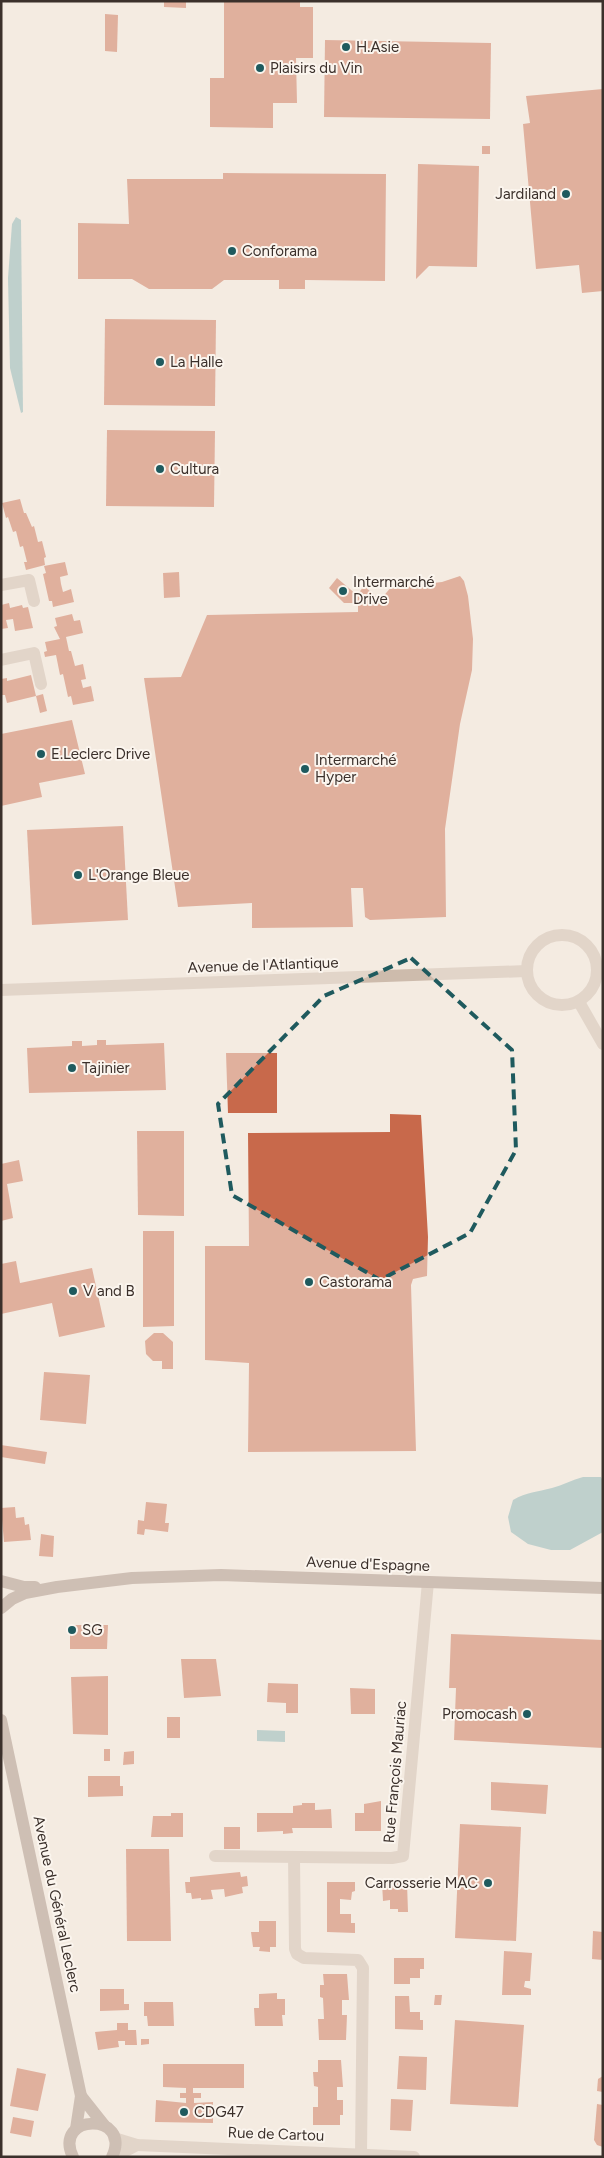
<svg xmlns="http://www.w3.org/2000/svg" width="604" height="2158" viewBox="0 0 604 2158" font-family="Figtree,sans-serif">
<rect width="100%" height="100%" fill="#f4ebe1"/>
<g fill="#7fb0b2">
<path d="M16 217 21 220 23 412 21 413 10 368 8 278 12 224Z"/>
<path d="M583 1477H601L603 1481V1532L570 1550H551L528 1544 511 1532 508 1517 513 1500C527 1492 537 1492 552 1488 563 1485 572 1480 583 1477Z"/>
<path d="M257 1730 285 1731V1742L257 1741Z"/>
</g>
<g fill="#c8694b">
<path d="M164 1H186V8L164 7Z"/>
<path d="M224 1H300V7H313V58H296L297 103H273V128L210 127V78H224Z"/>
<path d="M105 14 118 15 117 52 105 51Z"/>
<path d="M325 40 491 43 490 119 324 117Z"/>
<path d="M603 89V291L582 293 579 265 536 269 523 124 530 123 526 96Z"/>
<rect x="482" y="146" width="8" height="8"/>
<path d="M418 164 479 166 477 267 429 266 416 279Z"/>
<path d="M223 173 386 174 385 281 305 280V289H279V280H224L212 289H149L132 279H78V223L129 224 127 179H223Z"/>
<path d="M105 319 216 320 215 406 104 405Z"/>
<path d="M107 430 215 431 214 507 106 506Z"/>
<path d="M20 499 24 513H26L32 527 34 526 38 542 42 541 46 557 44 558 45 565 26 570 24 562H27L23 546 20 547 16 531 13 532 8 517 6 518 2 503Z"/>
<path d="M65 562 68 575 60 577 61 584 63 592 71 589 74 602 53 607 52 601H49L43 574 46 573 44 566Z"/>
<path d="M179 572 180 597 164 598 163 573Z"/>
<path d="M460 576 464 581 468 596 473 639 472 670 460 724 445 829 446 917 370 920 365 917 363 888H351L353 927 252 928V903L178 907 144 678 181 677 207 615 358 612V603H344L329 588 337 578 357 595 364 586 380 600 393 585 406 586 442 582Z"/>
<path d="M9 603 10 608 22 605 23 608 28 607 33 628 15 631 13 619 6 620 8 628 1 629V605Z"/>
<path d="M72 614 74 621 80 620 83 633 66 637 69 651H71L75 666 83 664 86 679 81 680 83 688 91 686 94 701 73 705 71 696 68 697 63 674 60 675 56 655 45 657 44 652 47 651 45 642 60 639 54 627 57 626 55 618Z"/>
<path d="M31 675 36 696 43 694 47 711 40 713 36 696 7 703 5 695H1V679L7 678V681Z"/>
<path d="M72 720 85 774 39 783 42 797 1 806V734Z"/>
<path d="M123 826 128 920 32 925 27 830Z"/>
<path d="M97 1040H106V1045L164 1043 166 1090 29 1093 27 1048 72 1046V1041H82V1046L97 1045Z"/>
<path d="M226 1053H277V1113H228Z"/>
<path d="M390 1114 421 1115 428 1237 427 1276 413 1279 411 1285 416 1451 248 1452 249 1363 205 1360V1246H249L248 1133 390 1132Z"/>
<path d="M137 1131H184V1216L138 1215Z"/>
<path d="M19 1160 23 1181 7 1184 13 1218 1 1221V1164Z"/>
<path d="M143 1231H174V1326L143 1327Z"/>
<path d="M16 1261 20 1283 92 1268 105 1327 59 1337 52 1303 1 1314V1264Z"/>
<path d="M154 1333H163L173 1342V1369H162V1361H153L146 1354 145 1341Z"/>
<path d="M44 1372 90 1375 86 1424 40 1420Z"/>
<path d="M1 1445 47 1452 45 1464 1 1457Z"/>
<path d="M146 1502 167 1504 165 1523H169L168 1532 145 1529 144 1535 137 1534 138 1520 144 1521Z"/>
<path d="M15 1507 16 1518 24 1517 25 1525 29 1524 31 1540 4 1542 1 1508Z"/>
<path d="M41 1534 54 1536 53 1557 39 1556Z"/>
<path d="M70 1625H108L107 1649H70Z"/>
<path d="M451 1634 603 1640V1748L454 1740 456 1688H449Z"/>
<path d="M181 1659H216L221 1696 184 1698Z"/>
<path d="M108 1676V1735L73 1734 71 1677Z"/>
<path d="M268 1683 298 1684V1713H286V1703L267 1702Z"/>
<path d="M350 1688 375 1689V1714H351Z"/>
<rect x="167" y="1717" width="13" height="21"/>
<rect x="104" y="1749" width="6" height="12"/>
<path d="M134 1751V1764L123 1765 124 1752Z"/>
<path d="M88 1776H120V1786H123V1796L88 1797Z"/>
<path d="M491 1782 548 1785 546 1814 491 1810Z"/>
<path d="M381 1801V1831H355V1813H364V1804Z"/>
<path d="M302 1803H315V1810L331 1809 332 1828H292L293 1833 283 1834V1831L257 1832V1813H293V1806L302 1805Z"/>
<path d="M171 1813H183V1837H151L153 1816H171Z"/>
<path d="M460 1824 521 1827 516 1941 455 1938Z"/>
<rect x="224" y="1827" width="16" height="22"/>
<path d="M126 1849H169L171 1941H127Z"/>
<path d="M240 1872 241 1877 247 1876 248 1886 242 1887 243 1893 225 1897 224 1889 211 1890 213 1899 201 1900V1898L192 1899 191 1893H186L185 1882H190V1877Z"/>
<path d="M327 1882H355V1891L352 1892 351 1900 340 1899V1914H351V1923H355V1933L327 1932Z"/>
<path d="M382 1883H407L408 1912H398V1909H390V1900L383 1901Z"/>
<path d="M259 1921H276V1947H270V1952L259 1951 260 1947H253L251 1932H259Z"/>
<path d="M593 1931 603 1932V1960L592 1959Z"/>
<path d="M504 1951 532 1953 530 1981H525L524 1987 531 1989V1995H502Z"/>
<path d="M394 1958H424V1969H420V1978H410V1984H394Z"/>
<path d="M323 1974H347L349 2000H342V2015H347L346 2040H319L318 2019H324L323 1998 320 1997V1985H324Z"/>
<path d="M100 1989H124V2004H129V2010L100 2011Z"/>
<path d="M277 1993V1999H285V2015H282L283 2026H255L254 2008H259V1994Z"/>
<path d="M435 1995H442L441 2005H434Z"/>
<path d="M395 1996H409L410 2012H420V2020H423V2030L395 2029Z"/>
<path d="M144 2002H173L174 2026H148L147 2016H144Z"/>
<path d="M455 2020 524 2025 518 2107 450 2104Z"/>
<path d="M117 2023H128V2030H136L137 2045H125V2041H118L119 2047 98 2050 95 2032 117 2030Z"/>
<path d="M141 2039H149V2044L141 2045Z"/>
<path d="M399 2056 427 2057 426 2090 397 2089Z"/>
<path d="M318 2060H341L343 2087H337V2100H343V2115H340V2125H313V2107H318V2087L314 2086 313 2072H318Z"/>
<path d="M163 2064H244V2088H193V2093H201V2098H194V2103L213 2102V2123L155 2122 156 2100 186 2103V2098H180V2093H186V2088L163 2087Z"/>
<path d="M17 2068 46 2074 38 2111 10 2106Z"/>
<path d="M603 2076V2092L597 2091 598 2079Z"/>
<path d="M391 2099 413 2100 411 2131 390 2130Z"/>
<path d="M597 2104 603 2105V2147L597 2145 594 2140Z"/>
<path d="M13 2117 34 2121 31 2137 10 2133Z"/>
</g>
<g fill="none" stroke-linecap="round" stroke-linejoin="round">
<g stroke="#cdbbac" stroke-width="12">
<path d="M1 585 29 580 34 601"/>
<path d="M1 660 34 653 41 684"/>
<circle cx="562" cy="970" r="35"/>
<path d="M1 990 526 971"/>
<path d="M579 1002 603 1044"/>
<path d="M215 1856 392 1858 403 1856 428 1582"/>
<path d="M294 1857 295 1949 297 1954 304 1958 358 1960 363 1968 361 2154"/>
<path d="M114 2138 137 2145 414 2157"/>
<path d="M114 2157 137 2145"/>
</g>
<g stroke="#a18a7d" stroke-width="12">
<path d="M1 1581 24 1587H35"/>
<path d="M1 1608 12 1599 25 1593 57 1587 132 1578 221 1575 603 1588"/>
<path d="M1 1720 81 2096 76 2129"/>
<path d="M81 2096 104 2125"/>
<path d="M73 2157C52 2113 133 2112 112 2157"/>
</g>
</g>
<path d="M0 0H604V2158H0ZM411 958 512 1050 516 1150 470 1233 380 1280 232 1195 218 1104 324 996Z" fill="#f4ebe1" fill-opacity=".55" fill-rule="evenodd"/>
<path fill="none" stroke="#1f5a5e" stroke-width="4" stroke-dasharray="10 6" stroke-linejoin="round" d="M411 958 512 1050 516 1150 470 1233 380 1280 232 1195 218 1104 324 996Z"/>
<g fill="#1f5a5e" stroke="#fbf5ee" stroke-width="2">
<circle cx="346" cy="47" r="5"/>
<circle cx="260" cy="68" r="5"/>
<circle cx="566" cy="194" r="5"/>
<circle cx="232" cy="251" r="5"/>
<circle cx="160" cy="362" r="5"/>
<circle cx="160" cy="469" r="5"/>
<circle cx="343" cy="591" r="5"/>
<circle cx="41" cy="754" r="5"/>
<circle cx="305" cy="769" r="5"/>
<circle cx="78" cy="875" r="5"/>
<circle cx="72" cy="1068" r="5"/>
<circle cx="309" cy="1282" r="5"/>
<circle cx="73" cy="1291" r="5"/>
<circle cx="72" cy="1630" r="5"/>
<circle cx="527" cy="1714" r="5"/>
<circle cx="488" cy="1883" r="5"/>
<circle cx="184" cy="2112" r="5"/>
</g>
<g text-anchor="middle" stroke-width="4" stroke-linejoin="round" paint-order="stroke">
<g font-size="15" fill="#3b302b" stroke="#fbf5ee" text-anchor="start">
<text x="356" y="52">H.Asie</text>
<text x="270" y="73">Plaisirs du Vin</text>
<text x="556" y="199" text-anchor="end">Jardiland</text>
<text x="242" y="256">Conforama</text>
<text x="170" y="367">La Halle</text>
<text x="170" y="474">Cultura</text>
<text x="353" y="587">Intermarché<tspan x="353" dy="17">Drive</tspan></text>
<text x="51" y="759">E.Leclerc Drive</text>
<text x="315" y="765">Intermarché<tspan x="315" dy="17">Hyper</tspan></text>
<text x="88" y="880">L'Orange Bleue</text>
<text x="82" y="1073">Tajinier</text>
<text x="319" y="1287">Castorama</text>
<text x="83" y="1296">V and B</text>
<text x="82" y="1635">SG</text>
<text x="517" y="1719" text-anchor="end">Promocash</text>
<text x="478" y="1888" text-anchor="end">Carrosserie MAC</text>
<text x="194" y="2117">CDG47</text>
</g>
<g font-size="15" fill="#3b302b" stroke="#fbf5ee">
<text transform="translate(263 965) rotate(-2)" y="5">Avenue de l'Atlantique</text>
<text transform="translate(368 1564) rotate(2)" y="5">Avenue d'Espagne</text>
<text transform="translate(395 1772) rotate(-85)" y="5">Rue François Mauriac</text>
<text transform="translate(57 1904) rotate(78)" y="5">Avenue du Général Leclerc</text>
<text transform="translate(276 2134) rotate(2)" y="5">Rue de Cartou</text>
</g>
</g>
<rect width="604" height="2158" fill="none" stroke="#3b302b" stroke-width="5"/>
</svg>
